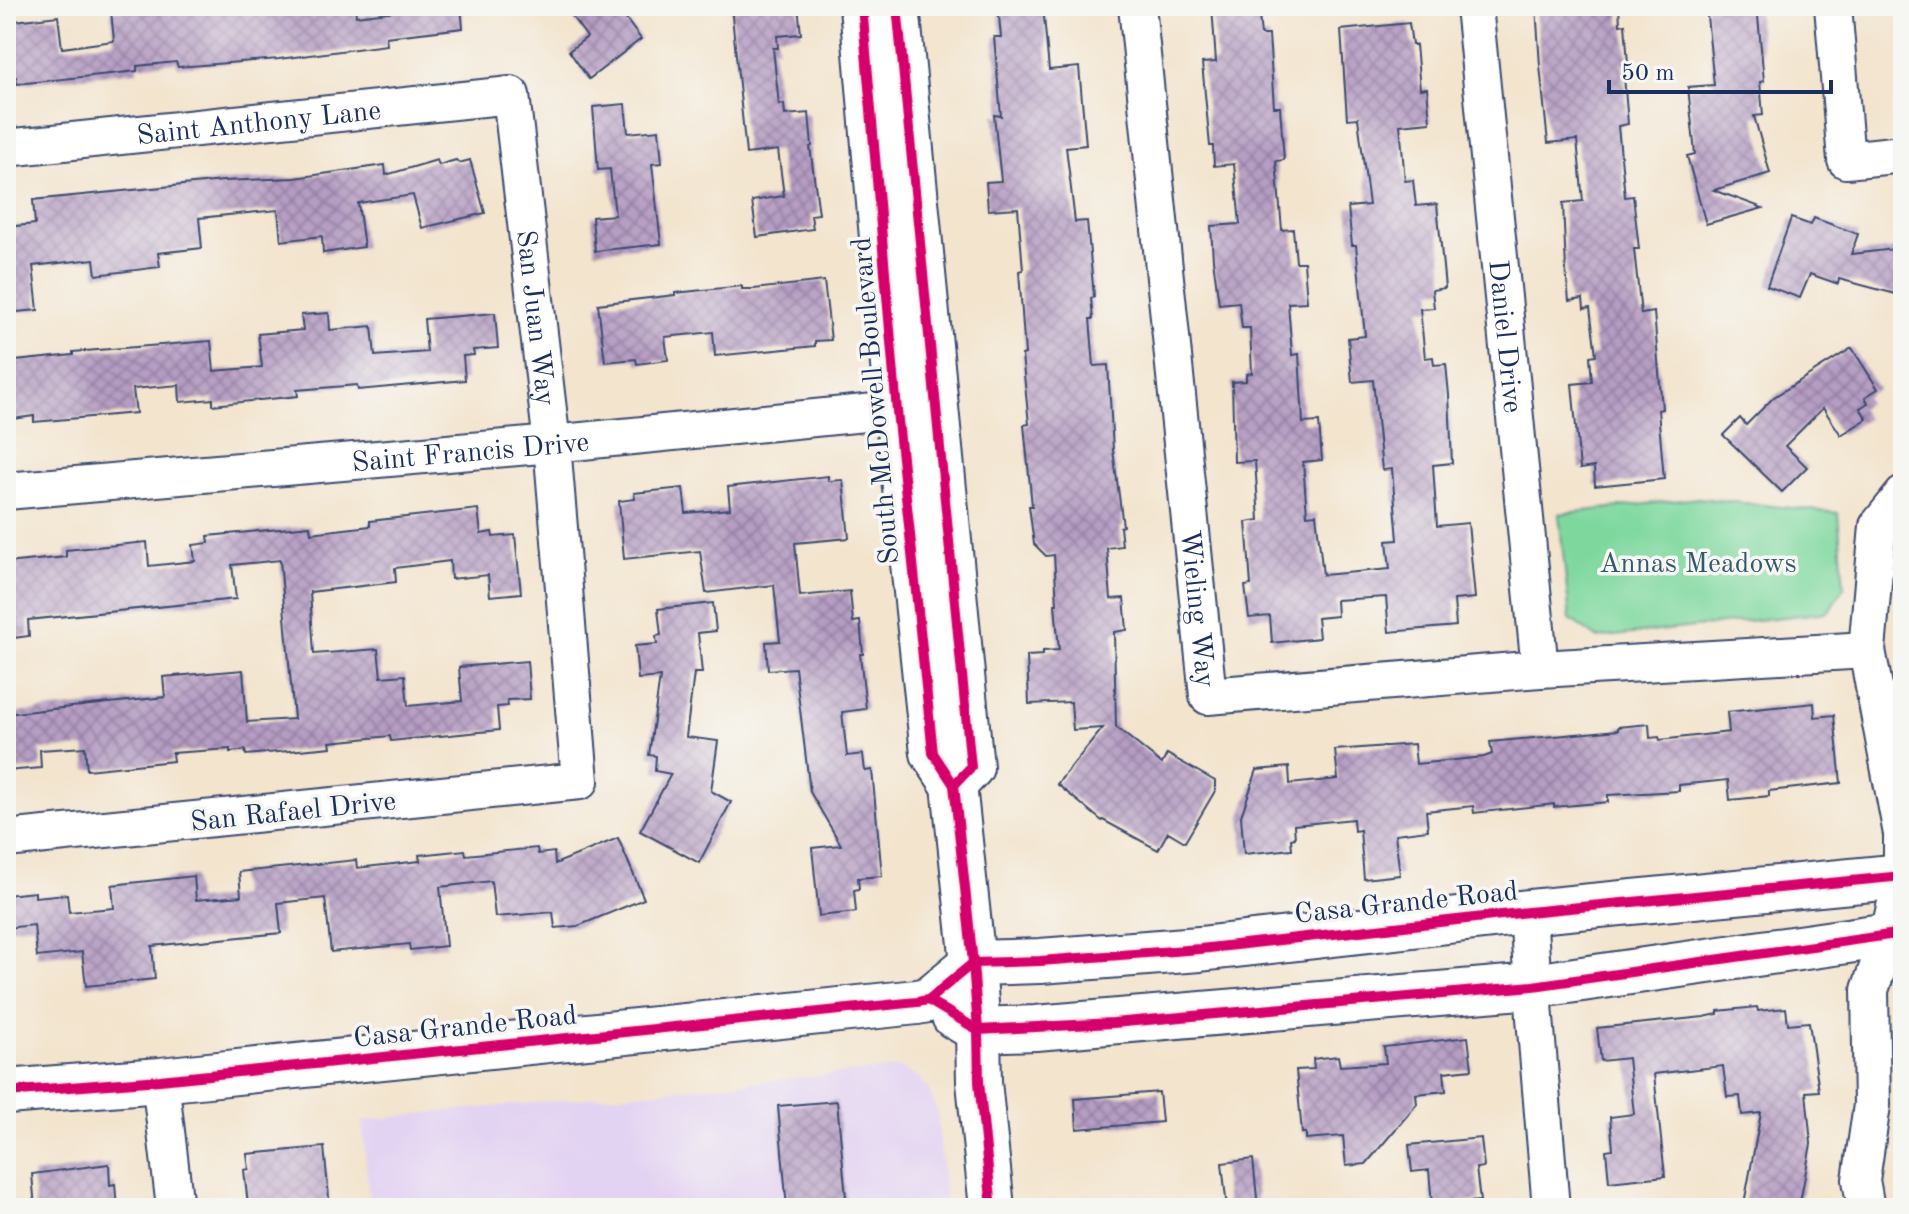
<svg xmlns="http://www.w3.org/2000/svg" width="1909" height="1214" viewBox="0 0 1909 1214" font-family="'Old Standard TT',serif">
<defs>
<pattern id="building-cross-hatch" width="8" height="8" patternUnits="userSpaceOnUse" patternTransform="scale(2)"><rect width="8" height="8" fill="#b69dc3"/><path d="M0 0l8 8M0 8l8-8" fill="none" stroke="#9380a2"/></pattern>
</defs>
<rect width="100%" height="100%" fill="#f6f6f2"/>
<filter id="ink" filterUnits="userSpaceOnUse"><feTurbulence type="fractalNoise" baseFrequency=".0125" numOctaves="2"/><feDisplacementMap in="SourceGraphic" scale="16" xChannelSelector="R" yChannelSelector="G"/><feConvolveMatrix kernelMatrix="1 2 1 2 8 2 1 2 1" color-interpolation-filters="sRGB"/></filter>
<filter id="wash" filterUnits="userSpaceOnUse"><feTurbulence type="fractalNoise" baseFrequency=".006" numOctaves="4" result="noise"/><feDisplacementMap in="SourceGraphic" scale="32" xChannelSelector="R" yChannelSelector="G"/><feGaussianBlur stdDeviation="1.8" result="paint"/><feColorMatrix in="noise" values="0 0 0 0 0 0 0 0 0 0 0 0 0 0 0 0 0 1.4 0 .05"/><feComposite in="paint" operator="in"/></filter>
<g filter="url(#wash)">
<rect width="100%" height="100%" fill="#f3e4cd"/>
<path fill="#e3d3f2" d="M900 1068 918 1077 928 1088 937 1111 946 1208H370L362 1121 417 1114Z"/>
<path fill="#7ed89e" stroke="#4c847e" stroke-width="2" d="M1698 498 1838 513 1844 587 1828 612 1597 638 1570 619 1559 514Z"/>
<g id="blocks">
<g fill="url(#building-cross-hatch)">
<path d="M154 6H193V10L241 6H355L356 16 414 9 413 6H461L463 28 386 37 387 45 279 59 178 67 176 62 137 66V71L17 84 16 77 6 78V22L58 16 62 48 114 41 111 11Z"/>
<path d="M564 6H616L641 39 589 79 569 51 587 37Z"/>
<path d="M731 6H798L801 34 777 36 778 48H773L779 105 784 104 785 115 809 113 812 146 810 147 819 214 811 215 813 229 757 237 752 201 784 196 778 150 746 154Z"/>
<path d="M998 6H1043L1049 70 1079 67 1086 145 1066 147 1075 222 1087 221 1094 297 1091 298 1093 319H1090L1094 366 1108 365 1113 450 1123 526 1120 527 1122 546 1107 548 1111 599 1124 598 1127 630 1114 632 1116 727 1162 764 1167 754 1215 781V791L1185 842 1168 832 1158 850 1103 820 1102 821 1057 784 1103 728 1073 730 1071 702 1029 704 1027 656 1043 655V651L1059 650 1055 604H1057L1054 555 1046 556 1034 544 1029 506H1032L1024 425 1029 424 1022 355 1025 354 1019 271 1023 270 1018 208 988 210 986 182 1001 181 994 115 1001 116 994 37H1001Z"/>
<path d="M1212 6H1258L1261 35H1269L1274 107H1280L1284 160 1276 161 1282 230 1293 229 1296 262H1304L1307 302 1288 303 1292 355 1299 354 1303 423 1319 422 1322 460 1303 462 1307 515 1316 514 1323 575 1390 569 1387 541 1398 540 1392 469 1382 470 1373 380 1352 382 1348 338 1365 336 1356 245H1352L1348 207 1369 205 1358 118 1347 119 1341 30 1409 23 1412 45H1416L1420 89 1427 88 1430 122 1400 125 1405 181 1413 180 1416 206 1437 204 1445 288 1432 290 1434 308 1420 309 1425 358 1433 357 1434 365 1446 364 1449 395 1452 463 1433 465 1437 526 1468 523 1475 598 1454 600 1456 626 1389 632 1386 597 1336 600 1337 616 1317 618 1319 638 1272 643 1270 616 1249 618 1245 586 1251 585 1246 522 1259 520 1255 461 1234 462 1232 382 1246 381V374L1252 373 1250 328H1242L1239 302 1219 304 1213 260 1211 226 1240 224 1234 164 1214 166 1213 146H1210L1202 63 1216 62Z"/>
<path d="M1536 6H1619L1620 25 1625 24 1628 64H1623L1628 124 1618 126 1625 197 1633 196 1639 249H1634L1641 314 1654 312 1662 409 1658 410 1664 479 1595 486 1594 467 1580 469 1572 384 1592 382 1590 356 1596 355 1590 308 1584 309 1583 299 1569 301 1566 270 1563 203 1583 201 1577 140 1548 143 1540 66Z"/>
<path d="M1706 6H1757L1764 81 1760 82 1763 115 1754 116 1770 173 1714 190 1763 208 1706 224 1687 156 1695 154 1688 87 1714 85Z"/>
<path d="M625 104 628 133 659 130 662 163 652 164 661 244 595 251 592 217 615 215 610 169 598 170 593 107Z"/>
<path d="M437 160 439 165 456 160 459 163 470 160 485 213 422 228 413 195 358 203 364 247 323 253 322 236 281 241 278 210 199 218 202 248 158 253 160 267 96 275 94 259 33 266 38 310 6 313V227L35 224 33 200 223 181 295 178 385 165 386 175Z"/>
<path d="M1791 218 1811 225 1814 218 1858 234 1851 254 1903 248V296L1839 279 1838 284 1810 274 1800 298 1767 286Z"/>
<path d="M824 281 831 340 815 341V346L715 356 713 332 665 337 668 360 637 364 636 359 605 362 598 304 675 295V293L742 286V289H754Z"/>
<path d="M329 313 330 330 372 326 375 356 427 352 424 319 495 313 498 348 473 350 474 355 463 356 465 380 358 390 357 385 297 390 298 396 213 405V399L180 402 179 385 133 389 136 413 34 422V416L6 420V362L73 355V352L211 341 214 371 262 367 258 334 303 330 301 315Z"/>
<path d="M1852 348 1878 389 1865 397 1868 403 1860 408 1867 419 1841 435 1823 408 1785 446 1807 467 1782 492 1723 435 1740 418 1746 425 1774 397Z"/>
<path d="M828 476V481L843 480 849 538 795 543 800 596 850 591 853 622 860 621 863 654H860L866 709 842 712 847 756 863 754 865 771 872 770 882 876 858 878 859 889 854 890 856 912 819 916 812 848 841 845 810 792 795 668 768 670 766 642 780 641 774 585 706 593 700 551 624 559 619 501 635 499 634 493 683 488 686 513 730 509 728 487Z"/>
<path d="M478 509 481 534 492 532 493 537 515 535 521 593 490 596 488 575 451 579 450 561 395 568 396 582 310 592 314 654 378 649 381 677 405 675 408 706 462 701 459 667 527 661 530 699 507 700 508 706 497 707 499 730 391 741 390 736 330 742 331 747 246 755 245 750 230 752V749L172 753 173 761 87 770 85 747 40 750 41 768 6 771V714L165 697 163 677 243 670 247 722 294 719 280 560 232 565 236 599 28 620 29 636 6 639V563L66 557V550L147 542 149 566 195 561 193 545 209 543 208 536 310 526 311 533 370 526V521Z"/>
<path d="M713 603 716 631 698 633 702 673H694L686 737 718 741 711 791 731 802 699 863 640 831 671 774 655 771 656 756 649 755 660 677 638 679 635 646 657 644 656 636 661 635 658 609Z"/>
<path d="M1814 703 1815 717 1834 715 1841 783 1769 791V796L1730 800 1728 780 1679 785V791L1608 795V802L1554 807V804L1474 813 1473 806 1426 811 1428 830 1395 834 1400 875 1364 879 1360 830 1354 831 1353 819 1294 825 1295 838 1291 839 1292 849 1244 854 1241 816 1257 770 1289 767 1290 784 1338 779 1335 750 1414 744 1416 764 1484 757 1492 754 1490 742 1618 730V727L1649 724 1650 738 1659 737 1660 740 1729 732 1727 712Z"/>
<path d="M618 838 644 899 578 926 555 928 553 912 495 917 491 881 440 887 446 946 410 950 409 944 331 952 325 898 278 903 281 933 152 946 155 979 86 986 82 952 37 957 34 925 6 928V895L35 892V897L67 894 69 912 114 908 112 885 194 876 196 900 241 896 239 872 356 860 357 868 420 861 419 855 465 850 466 855 537 848 538 854 554 852 555 864Z"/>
<path d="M1757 1007 1758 1011 1786 1008 1788 1024 1809 1022 1819 1091 1806 1092 1811 1144 1799 1208H1765L1744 1204 1761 1113 1742 1115 1740 1096 1727 1097 1723 1066 1654 1074 1665 1176 1609 1182 1606 1150 1613 1149 1610 1117 1634 1114 1628 1058 1601 1061 1597 1028 1704 1017 1718 1014V1011Z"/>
<path d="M1468 1037 1472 1069 1444 1072 1446 1091 1416 1094 1417 1104 1366 1164 1346 1166 1343 1136 1306 1139V1133H1302L1296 1070 1314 1069 1313 1059 1338 1056 1340 1066 1386 1063 1384 1047Z"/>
<path d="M1159 1092 1162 1122 1077 1129 1075 1099Z"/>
<path d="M837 1101 847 1208H787L778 1106Z"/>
<path d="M1481 1138 1484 1167 1476 1168 1480 1201 1432 1205 1429 1170 1412 1172 1409 1145Z"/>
<path d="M324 1147 330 1208H252V1205H248L244 1170 249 1169 247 1154Z"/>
<path d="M1253 1159 1258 1208H1227L1222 1163Z"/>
<path d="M109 1164 110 1185 115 1184 117 1208H35L32 1174Z"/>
</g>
</g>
</g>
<g filter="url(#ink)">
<use href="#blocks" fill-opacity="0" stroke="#3b4a6f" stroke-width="2"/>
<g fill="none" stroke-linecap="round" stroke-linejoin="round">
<g stroke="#3b4a6f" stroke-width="40">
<g id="minor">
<path id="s1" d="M1137 6 1208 696 1540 669 1867 650"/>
<path id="s2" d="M1474 6 1540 669"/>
<path d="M1833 6 1846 160 1903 154"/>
<path id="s3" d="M6 148 511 95 552 444 580 781 6 839"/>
<path id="s4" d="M6 491 552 444 925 407"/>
<path d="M1528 912 1535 1018 1551 1208"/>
<path d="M160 1080 175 1208"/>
<path d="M1866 1208 1861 1180 1872 1105 1870 990 1889 934 1902 876V834L1867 650 1878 526 1903 495"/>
</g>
</g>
<g stroke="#3b4a6f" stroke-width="48">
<g id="secondary">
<path d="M862 6 897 411 933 753 954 785 973 963 978 1030 979 1082 992 1208"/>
<path d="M897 6 971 767 954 785"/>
<path d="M954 1016 978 1030 1036 1028 1533 986 1903 933"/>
<path d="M6 1092 160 1080 917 1002 928 1000 973 963 1040 961 1200 949 1528 912 1903 876"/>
</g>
</g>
<use href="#minor" stroke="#fff" stroke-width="36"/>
<use href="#secondary" stroke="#fff" stroke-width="44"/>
<g stroke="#f6f6f2" stroke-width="15">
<g id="cycleway">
<path d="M862 6 897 411 933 753 954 785 973 963 978 1030 979 1082 992 1208"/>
<path d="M897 6 971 767 954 785"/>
<path d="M928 1000 978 1030 1113 1023 1533 986 1903 933"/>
<path d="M6 1092 160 1080 917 1002 928 1000 973 963 1040 961 1200 949 1528 912 1903 876"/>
</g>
</g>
<use href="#cycleway" stroke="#d6006c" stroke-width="10"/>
</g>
</g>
<g text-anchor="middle" stroke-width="7" stroke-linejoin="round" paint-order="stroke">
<g font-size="28" fill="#1b2f5e" stroke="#f6f6f2">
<text dy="10" stroke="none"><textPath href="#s3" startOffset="254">Saint Anthony Lane</textPath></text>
<text dy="10" stroke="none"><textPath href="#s3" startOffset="732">San Juan Way</textPath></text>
<text dy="10" stroke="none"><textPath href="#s2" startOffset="332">Daniel Drive</textPath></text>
<text transform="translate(874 401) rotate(-95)" y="10">South McDowell Boulevard</text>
<text dy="10" stroke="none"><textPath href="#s4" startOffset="466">Saint Francis Drive</textPath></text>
<text dy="10" stroke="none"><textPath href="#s1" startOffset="606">Wieling Way</textPath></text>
<text transform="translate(293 810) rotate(-6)" y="10">San Rafael Drive</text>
<text transform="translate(1406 901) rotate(-6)" y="10">Casa Grande Road</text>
<text transform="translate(465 1025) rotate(-6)" y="10">Casa Grande Road</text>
</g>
<g font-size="28" fill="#34596e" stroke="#f6f6f2">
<text x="1698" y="572">Annas Meadows</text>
</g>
</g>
<rect width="1909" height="1214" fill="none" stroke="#f6f6f2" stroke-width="32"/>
<path d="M1609 80v12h222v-12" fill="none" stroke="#1b2f5e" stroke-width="4"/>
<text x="1621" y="80" font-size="24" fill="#1b2f5e" stroke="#f6f6f2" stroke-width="6" paint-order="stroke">50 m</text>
</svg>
